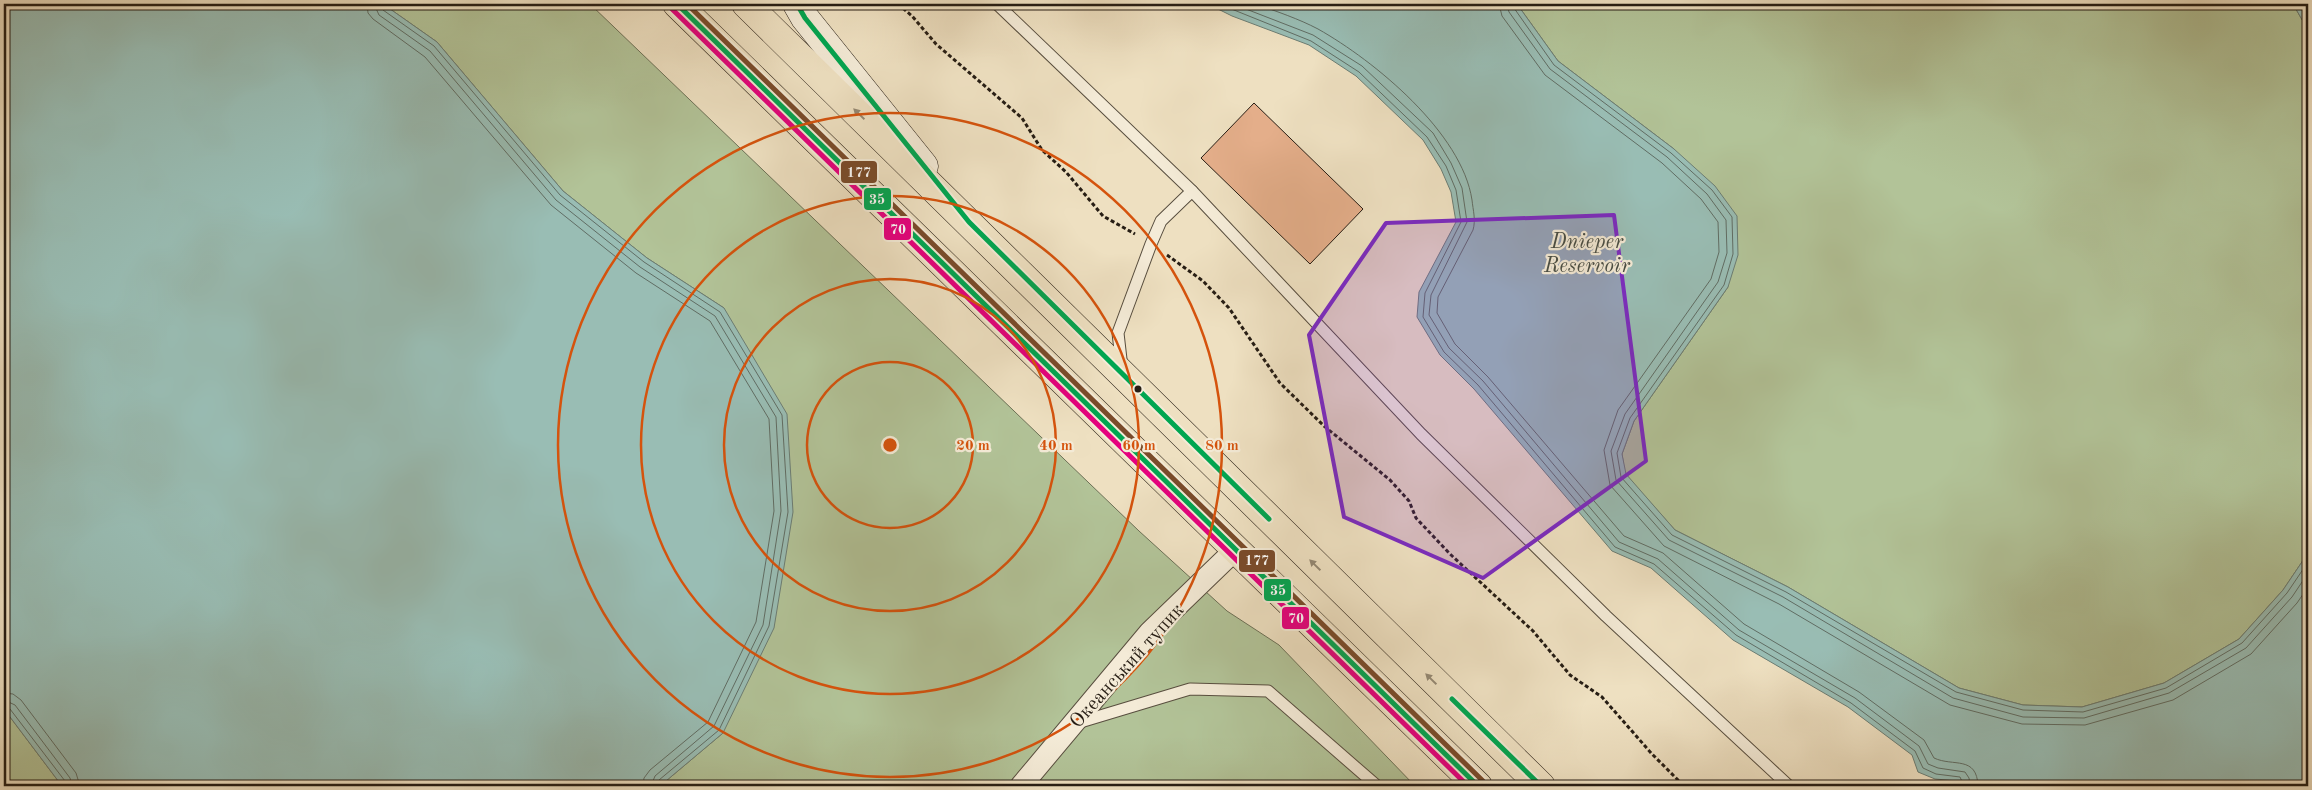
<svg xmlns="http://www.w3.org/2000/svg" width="2312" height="790" viewBox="0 0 2312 790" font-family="'Old Standard TT',serif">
<rect width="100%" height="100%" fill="#eee0c1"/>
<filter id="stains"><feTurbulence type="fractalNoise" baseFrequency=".004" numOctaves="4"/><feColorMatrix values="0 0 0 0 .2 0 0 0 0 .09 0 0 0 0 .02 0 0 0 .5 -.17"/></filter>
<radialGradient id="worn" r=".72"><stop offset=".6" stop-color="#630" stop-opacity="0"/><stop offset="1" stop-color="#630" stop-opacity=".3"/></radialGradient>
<g fill="#b2c398" stroke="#6c7056">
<path d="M383 4H590L1139 531 1227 611 1279 645 1415 786H660L723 733 724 308 647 258 563 191 437 42Z"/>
<path d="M1517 4H2293L2308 30V553L2283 590 2239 639 2164 683 2082 707 2023 705 1959 688 1788 587 1675 530 1625 474 1622 454 1634 421 1728 287 1674 149 1558 61Z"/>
<path d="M4 709 62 786H4Z"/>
</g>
<g fill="#99bdb4" stroke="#6b7d74">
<path d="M4 4H383L437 42 563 191 647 258 724 308 787 414 793 512 774 628 723 733 660 786H62L4 709Z"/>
<path d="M1208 4H1517L1558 61 1674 149 1715 186 1737 216 1738 255 1728 287 1634 421 1622 454 1626 474 1675 530 1788 587 1959 688 2023 705 2082 707 2164 683 2239 639 2283 590 2308 553V786H1960L1958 781 1935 779 1918 772 1912 755 1848 707 1733 640 1651 568 1612 551 1474 389 1440 355 1417 317 1419 292 1456 222 1451 192 1441 169 1423 140 1356 76 1309 45 1232 16Z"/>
<path d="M2293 4H2308V30Z"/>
</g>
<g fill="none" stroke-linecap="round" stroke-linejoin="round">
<g stroke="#606d64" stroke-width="1">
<path d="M367 4 368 13 373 19 425 57 551 205 636 273 710 321 769 419 774 511 756 622 708 722 650 770 644 778 643 786"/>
<path d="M374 4 379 15 430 51 556 200 640 267 715 316 776 417 781 511 763 625 714 726 655 776 651 786"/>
<path d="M381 4 383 10 434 46 560 195 644 262 720 312 782 415 788 512 769 626 719 730 659 780 657 786"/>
<path d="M1219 4 1311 41 1359 72 1427 137 1446 166 1456 190 1461 222 1425 293 1423 317 1444 352 1478 385 1615 547 1654 564 1736 635 1851 703 1915 751 1923 768 1936 774 1960 777 1964 786"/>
<path d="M1233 4 1313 35 1362 66 1433 133 1451 163 1462 188 1467 222 1431 295 1429 315 1449 348 1483 381 1619 542 1658 559 1739 630 1855 698 1919 746 1928 764 1938 768 1965 772 1969 778 1970 786"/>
<path d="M1255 4C1276 11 1299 19 1318 29 1375 61 1462 133 1472 200 1473 210 1476 220 1473 230L1438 297 1437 313 1455 344 1488 377 1624 536 1663 553 1744 624 1859 692 1924 740 1934 758C1953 767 1977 755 1978 786"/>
<path d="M1499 4 1502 16 1545 75 1662 163 1701 199 1718 222 1719 252 1711 279 1618 410 1604 450 1610 485 1664 546 1779 604 1950 705 2022 724 2085 725 2173 700 2251 654 2297 603 2308 587"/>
<path d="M1507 4 1509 12 1550 69 1667 157 1707 194 1726 220 1727 253 1718 282 1625 414 1611 451 1616 480 1669 540 1783 597 1953 698 2023 717 2084 718 2169 693 2246 648 2292 597 2308 573"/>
<path d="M1513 4 1514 8 1554 65 1671 153 1712 190 1732 217 1733 254 1724 285 1630 418 1617 453 1621 477 1672 535 1786 592 1956 692 2023 710 2083 712 2166 688 2242 643 2287 593 2308 562"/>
<path d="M4 693 13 694 21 700 76 773 80 786"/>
<path d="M4 700 15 705 70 778 72 786"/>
<path d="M4 707 10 709 65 781 66 786"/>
</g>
</g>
<path fill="#e4ae8a" stroke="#261d14" d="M1254 103 1363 209 1310 264 1201 158Z"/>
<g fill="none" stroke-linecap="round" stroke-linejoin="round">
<g stroke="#584e3f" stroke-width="13">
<g id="service">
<path d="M997 4 1192 191 1421 434 1606 616 1789 786"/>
<path d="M1122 368 1118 333 1151 244 1161 221 1192 191"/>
<path d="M1077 723 1190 689 1268 691 1377 786"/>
</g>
</g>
<g stroke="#584e3f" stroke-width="23">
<path id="minor" d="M1021 786 1150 632 1236 549"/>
</g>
<g stroke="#261d14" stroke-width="29">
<path id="secondary" d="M797 4 805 18 924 166"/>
</g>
<g stroke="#261d14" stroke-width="29">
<g id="primary">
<path d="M677 4 1478 786"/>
<path d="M746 4 1541 786"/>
</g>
</g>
<g stroke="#261d14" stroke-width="3" stroke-dasharray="4 2.5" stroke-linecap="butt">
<path d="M898 4 912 16 936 44 1022 118 1042 150 1066 172 1103 216 1135 234"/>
<path d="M1167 255 1203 281 1229 308 1280 383 1324 426 1390 480 1409 501 1416 518 1450 554 1533 631 1570 675 1602 697 1652 754 1684 786"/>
</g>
<use href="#service" stroke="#f4ebd7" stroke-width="11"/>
<use href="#minor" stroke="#f4ebd7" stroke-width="21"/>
<use href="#secondary" stroke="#f4ebd7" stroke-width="28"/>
<use href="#primary" stroke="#eee0c1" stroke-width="28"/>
<g stroke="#f4ebd7" stroke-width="9">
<g id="bus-1">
<path d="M677 4 1478 786"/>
<path d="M797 4 805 18 969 222 1269 519"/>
<path d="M1452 699 1541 786"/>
</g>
</g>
<g stroke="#f4ebd7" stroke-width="9">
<path id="bus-2" d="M672 9 1468 786"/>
</g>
<g stroke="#f4ebd7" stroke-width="9">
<path id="bus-3" d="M687 4 1483 781"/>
</g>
<use href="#bus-1" stroke="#00a651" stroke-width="5"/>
<use href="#bus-2" stroke="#e5007d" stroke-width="5"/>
<use href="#bus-3" stroke="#7a4b2a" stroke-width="5"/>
</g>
<defs><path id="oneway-solid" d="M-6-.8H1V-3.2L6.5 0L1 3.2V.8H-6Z" transform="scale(1.25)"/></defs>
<g fill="#948873">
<use href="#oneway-solid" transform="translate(859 114) rotate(-136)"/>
<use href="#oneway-solid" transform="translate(1315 565) rotate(-136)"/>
<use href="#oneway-solid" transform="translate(1431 679) rotate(-136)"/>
</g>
<path fill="#7b2cbf" fill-opacity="0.2" stroke="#7b2cbf" stroke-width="4" stroke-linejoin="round" d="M1614 215 1646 461 1483 578 1344 517 1309 335 1386 223Z"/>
<g fill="none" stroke="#d5530d" stroke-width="2.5">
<circle cx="890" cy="445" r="83"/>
<circle cx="890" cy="445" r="166"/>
<circle cx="890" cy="445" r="249"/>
<circle cx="890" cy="445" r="332"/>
</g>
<circle fill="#261d14" stroke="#f4ebd7" stroke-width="2" cx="1138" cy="389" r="4.5"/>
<g text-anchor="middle" stroke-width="4.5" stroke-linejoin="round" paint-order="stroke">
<g font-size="20" fill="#261d14" stroke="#f4ebd7">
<text transform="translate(1126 665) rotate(-48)" y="7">Океанський тупик</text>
</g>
<g font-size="21" font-style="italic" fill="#484d44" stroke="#f4ebd7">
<text x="1587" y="248">Dnieper<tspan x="1587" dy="24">Reservoir</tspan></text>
</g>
</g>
<circle cx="890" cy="445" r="8" fill="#d5530d" stroke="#f4ebd7" stroke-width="2.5"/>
<g font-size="15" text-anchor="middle" font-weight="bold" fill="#d5530d" stroke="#f4ebd7" stroke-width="4.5" stroke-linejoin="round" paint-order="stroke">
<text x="973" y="450">20 m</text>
<text x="1056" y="450">40 m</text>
<text x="1139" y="450">60 m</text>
<text x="1222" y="450">80 m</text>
</g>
<g stroke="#f4ebd7" stroke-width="2">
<rect x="840" y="160" width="38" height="24" rx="5" fill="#7a4b2a"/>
<rect x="863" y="187" width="29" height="24" rx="5" fill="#00a651"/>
<rect x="883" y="217" width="29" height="24" rx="5" fill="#e5007d"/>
<rect x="1238" y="549" width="38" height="24" rx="5" fill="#7a4b2a"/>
<rect x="1263" y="578" width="29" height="24" rx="5" fill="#00a651"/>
<rect x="1281" y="606" width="29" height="24" rx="5" fill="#e5007d"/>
</g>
<g font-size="14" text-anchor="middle" font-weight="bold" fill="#fff">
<text x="859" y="177">177</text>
<text x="877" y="204">35</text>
<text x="898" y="234">70</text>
<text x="1257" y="565">177</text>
<text x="1278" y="595">35</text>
<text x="1296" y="623">70</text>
</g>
<rect width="2312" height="790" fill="none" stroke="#eee0c1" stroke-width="20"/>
<rect x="5" y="5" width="2302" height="780" fill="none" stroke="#261d14" stroke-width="2.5"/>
<rect x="10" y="10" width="2292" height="770" fill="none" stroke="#261d14"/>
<rect width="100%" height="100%" filter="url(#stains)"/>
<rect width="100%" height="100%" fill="url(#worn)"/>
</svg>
